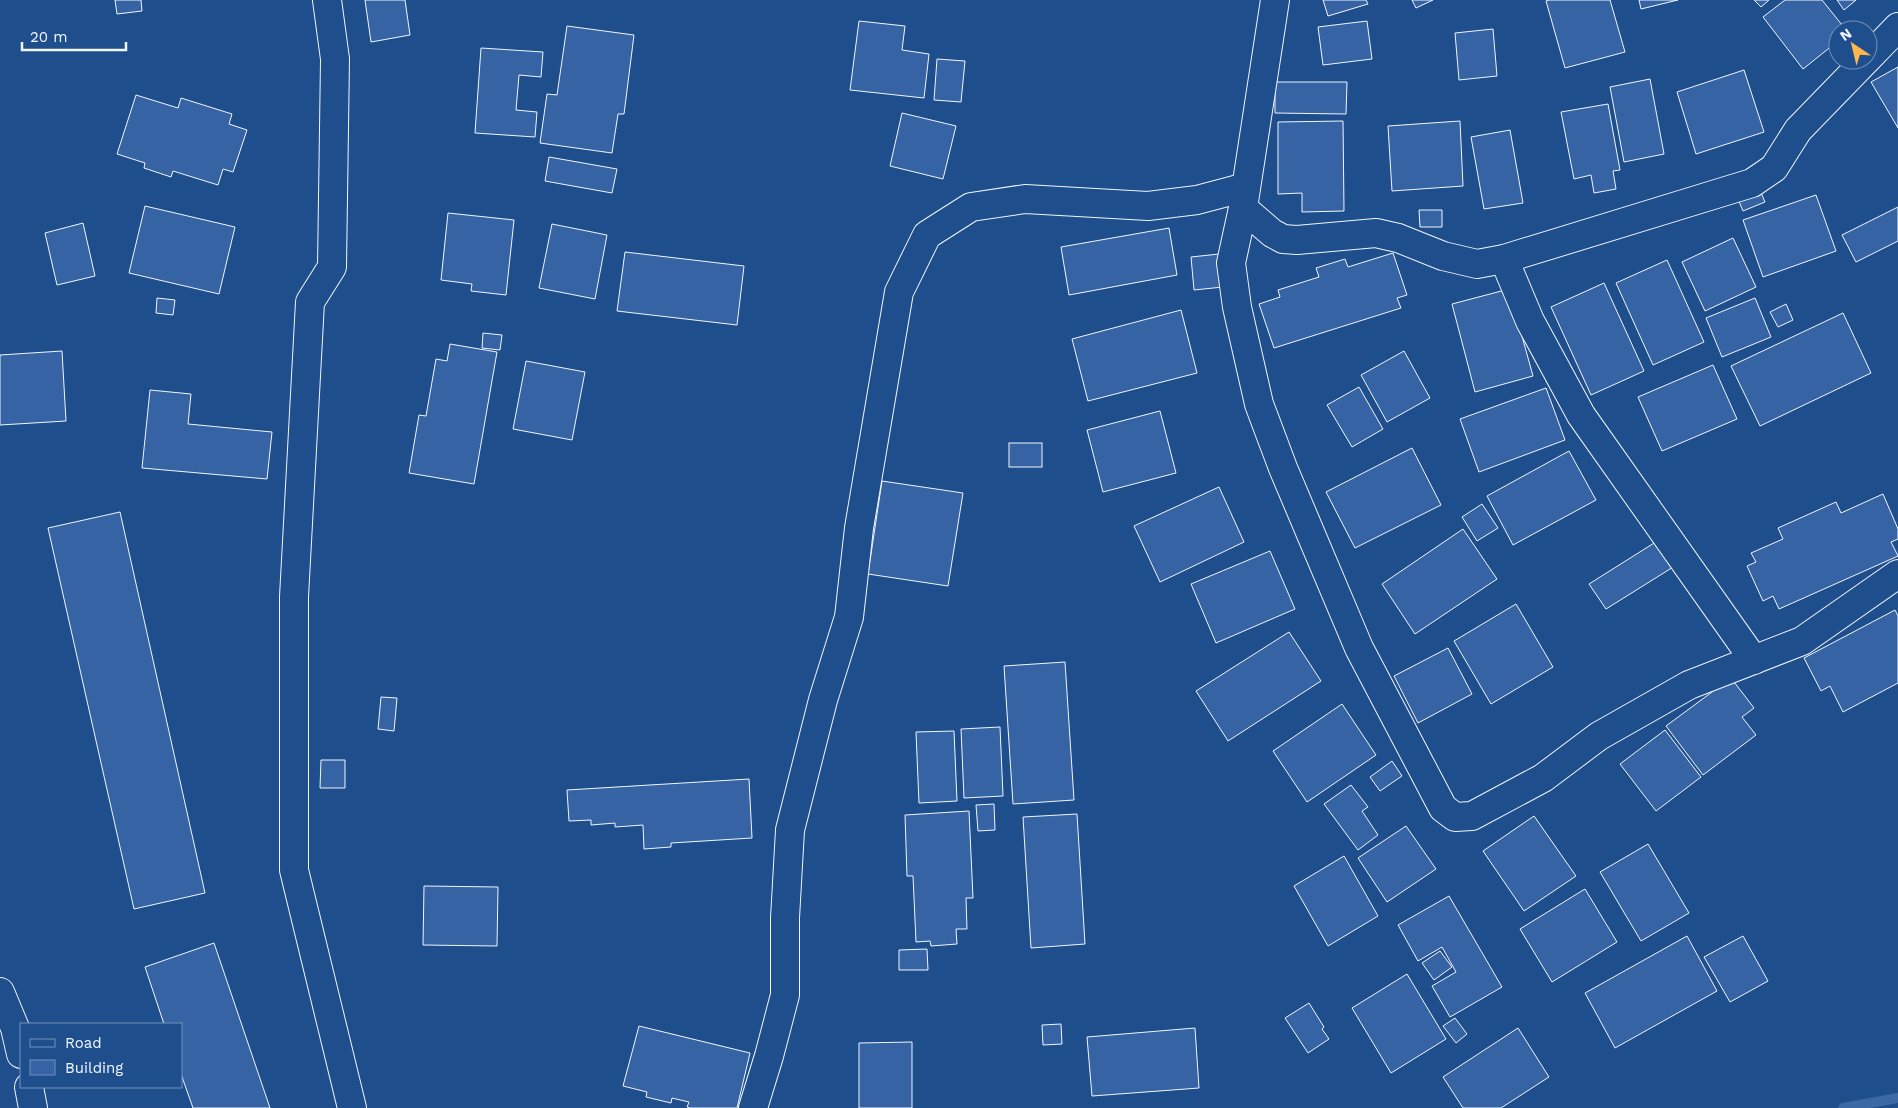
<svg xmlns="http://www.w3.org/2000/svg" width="1898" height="1108" viewBox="0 0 1898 1108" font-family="'Work Sans',sans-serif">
<rect width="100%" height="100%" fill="#1f4e8c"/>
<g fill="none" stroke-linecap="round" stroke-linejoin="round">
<path stroke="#3b69a3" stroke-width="10" d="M1843 1108 1898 1098"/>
</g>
<g fill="#3563a3" stroke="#f2f6ff">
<path d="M115 0H141L142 11 117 14Z"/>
<path d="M365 0H405L410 35 371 42Z"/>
<path d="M1323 0H1366L1368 4 1328 16Z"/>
<path d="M1412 0H1433L1416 8Z"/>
<path d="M1549 0H1610L1625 52 1565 68 1546 1Z"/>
<path d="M1639 0H1678L1641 9Z"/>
<path d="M1754 0H1769L1761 7Z"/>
<path d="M1785 0H1822L1846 30H1838V41L1803 69 1763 17Z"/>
<path d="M1837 0H1856L1844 10Z"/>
<path d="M859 21 905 26 902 50 929 54 924 98 850 90Z"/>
<path d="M1367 21 1372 59 1323 65 1318 27Z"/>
<path d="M567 26 634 35 624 114H618L612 153 540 143 547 94 557 95Z"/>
<path d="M1493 29 1497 76 1459 80 1455 33Z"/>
<path d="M481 48 543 52 541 77 519 75 516 110 537 112 535 137 475 133Z"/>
<path d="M937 59 965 61 961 102 934 100Z"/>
<path d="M1898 67V128L1871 82Z"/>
<path d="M1744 70 1764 132 1696 154 1677 92Z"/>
<path d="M1650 79 1664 154 1624 162 1610 87Z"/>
<path d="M1275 82H1347L1346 114 1275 113Z"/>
<path d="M136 95 178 108 181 98 232 114 229 124 247 130 233 172 223 169 218 185 173 171 171 177 144 168 145 163 117 154Z"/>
<path d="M1608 104 1620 170 1613 171 1616 189 1594 193 1591 175 1574 179 1561 112Z"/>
<path d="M902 113 956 126 943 179 890 166Z"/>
<path d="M1343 121 1344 211 1302 212V193L1278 194V122Z"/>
<path d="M1460 121 1463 186 1392 191 1388 126Z"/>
<path d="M1510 130 1523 203 1484 209 1471 137Z"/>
<path d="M549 157 617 169 612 193 545 181Z"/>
<path d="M1757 183 1765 202 1743 211 1735 192Z"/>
<path d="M1816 195 1836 251 1763 277 1743 220Z"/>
<path d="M145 206 235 227 219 294 129 273Z"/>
<path d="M1898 207V241L1856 262 1842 235Z"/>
<path d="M1419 210H1442V227H1420Z"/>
<path d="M448 213 514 220 506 295 471 291 472 284 441 280Z"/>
<path d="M83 223 95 276 57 285 45 233Z"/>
<path d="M552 224 607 235 595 299 539 288Z"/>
<path d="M1169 228 1177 275 1069 295 1061 247Z"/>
<path d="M1733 238 1756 287 1705 311 1682 262Z"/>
<path d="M625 252 744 266 737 325 617 311Z"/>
<path d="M1393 253 1407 295 1397 298 1401 308 1274 348 1259 304 1280 297 1278 290 1319 277 1316 268 1345 259 1348 267Z"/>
<path d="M1219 254 1223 287 1194 290 1191 257Z"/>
<path d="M1667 260 1704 342 1653 365 1616 283Z"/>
<path d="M1604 283 1644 371 1591 395 1551 307Z"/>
<path d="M1509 289 1533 376 1475 392 1452 304Z"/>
<path d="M157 298 175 300 173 315 156 313Z"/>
<path d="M1755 298 1771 337 1722 357 1706 318Z"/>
<path d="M1786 304 1793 320 1778 327 1770 312Z"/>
<path d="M1181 310 1197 373 1088 401 1072 339Z"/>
<path d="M1843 313 1871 373 1760 426 1731 366Z"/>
<path d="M483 333 502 335 500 350 482 348Z"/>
<path d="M450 344 497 352 474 484 409 473 419 415 426 416 436 359 447 361Z"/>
<path d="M62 351 66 421 0 425V355Z"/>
<path d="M1404 351 1430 398 1387 422 1361 375Z"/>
<path d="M526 361 585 372 572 440 513 429Z"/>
<path d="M1713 365 1737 419 1662 451 1638 397Z"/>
<path d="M1359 387 1383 429 1352 447 1327 405Z"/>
<path d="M1546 388 1565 440 1479 472 1460 419Z"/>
<path d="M150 390 191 394 188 424 272 432 267 479 142 468Z"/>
<path d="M1160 411 1176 473 1103 492 1087 430Z"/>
<rect x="1009" y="443" width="33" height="24"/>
<path d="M1412 448 1441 505 1355 548 1326 492Z"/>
<path d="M1569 451 1596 500 1513 545 1487 496Z"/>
<path d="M882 481 963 493 948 586 868 574Z"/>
<path d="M1219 487 1244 542 1160 582 1134 526Z"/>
<path d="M1883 494 1898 529V539L1891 542 1898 556 1779 609 1773 596 1763 601 1747 566 1756 562 1751 553 1783 539 1778 528 1836 502 1841 513Z"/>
<path d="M1482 504 1498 528 1477 541 1462 517Z"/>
<path d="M120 512 205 893 134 909 48 528Z"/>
<path d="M1463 529 1497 579 1415 634 1382 584Z"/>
<path d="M1662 538 1678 564 1606 609 1589 584Z"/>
<path d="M1270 551 1295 609 1216 643 1191 584Z"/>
<path d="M1516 604 1553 667 1491 704 1454 641Z"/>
<path d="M1895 610 1898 616V683L1843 712 1830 686 1821 691 1804 658Z"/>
<path d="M1289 632 1321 681 1228 741 1196 691Z"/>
<path d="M1448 648 1472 694 1418 723 1394 676Z"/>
<path d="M1065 662 1074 800 1013 804 1004 666Z"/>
<path d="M1731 678 1754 708 1742 717 1756 735 1703 775 1666 726Z"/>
<path d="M381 697 397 698 394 731 378 729Z"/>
<path d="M1342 704 1376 755 1307 802 1273 751Z"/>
<path d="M1000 727 1003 796 964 798 961 729Z"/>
<path d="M1665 730 1701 777 1656 811 1620 764Z"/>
<path d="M954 731 957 801 919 803 916 732Z"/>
<path d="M321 760H345V788H320Z"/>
<path d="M1392 761 1402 776 1380 791 1370 777Z"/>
<path d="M749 779 752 838 671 843V847L644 849 643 825 615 827V823L591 825V820L569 821 567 790Z"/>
<path d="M1351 785 1368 807 1362 811 1378 835 1358 850 1324 804Z"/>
<path d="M994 804 995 830 978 831 976 805Z"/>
<path d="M969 811 973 898H966L967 929H956L957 944 931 946 930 941 916 942 913 876H907L905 815Z"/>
<path d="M1077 814 1085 944 1031 948 1023 817Z"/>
<path d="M1534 816 1576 876 1524 911 1483 851Z"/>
<path d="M1406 826 1436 869 1387 902 1358 858Z"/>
<path d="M1648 844 1689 913 1641 941 1600 872Z"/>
<path d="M1344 856 1378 916 1328 946 1294 886Z"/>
<path d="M424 886 498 887 497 946 423 945Z"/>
<path d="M1585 889 1617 942 1552 982 1520 929Z"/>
<path d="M1449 896 1502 987 1450 1017 1432 986 1456 972 1442 947 1418 961 1398 925Z"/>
<path d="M1687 936 1717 991 1615 1048 1585 993Z"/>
<path d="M1743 936 1768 981 1730 1002 1704 957Z"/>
<path d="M214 943 270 1108H193L181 1074V1024H164L145 967Z"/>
<path d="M927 949 928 970H899V950Z"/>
<path d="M1440 951 1452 967 1434 980 1422 963Z"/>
<path d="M1407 974 1446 1039 1391 1073 1352 1008Z"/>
<path d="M1309 1003 1324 1027 1322 1029 1329 1039 1308 1053 1285 1018Z"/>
<path d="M1455 1018 1467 1034 1456 1043 1443 1026Z"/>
<path d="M1061 1024 1062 1044 1043 1045 1042 1025Z"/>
<path d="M639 1026 750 1053 737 1108H690L687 1107 689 1102 672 1098 671 1103 646 1097 647 1092 623 1086Z"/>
<path d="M1195 1028 1199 1088 1092 1096 1087 1037Z"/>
<path d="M1518 1028 1549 1077 1501 1108H1463L1443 1077Z"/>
<path d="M912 1042V1108H859V1043Z"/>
</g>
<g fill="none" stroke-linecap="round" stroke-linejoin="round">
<g stroke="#f2f6ff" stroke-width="30">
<g id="minor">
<path d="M327 0 335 59 332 267 310 302 294 597V870L352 1108"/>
<path d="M1275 0 1243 208 1231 263 1237 307 1259 404 1283 468 1359 648 1443 808 1455 817 1472 816 1543 778 1599 736 1689 685 1802 641 1898 574"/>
<path d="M1868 58 1898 27"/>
<path d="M1243 208 1272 233 1283 239 1297 240 1376 233 1398 238 1443 256 1477 264 1504 259 1752 183 1774 168 1798 130 1866 60"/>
<path d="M1504 259 1530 321 1581 415 1754 660"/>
<path d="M0 992 15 1028 21 1054"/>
<path d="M29 1087 33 1108"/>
<path d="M753 1108 769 1056 785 995V918L790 830 823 700 849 617 859 528 899 292 927 235 971 207 1025 199 1148 206 1197 200 1246 187"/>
</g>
</g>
<use href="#minor" stroke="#1f4e8c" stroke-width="28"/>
</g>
<rect x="20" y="1023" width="162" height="65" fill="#1f4e8c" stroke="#7391ba"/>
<rect x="30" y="1039" width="25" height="8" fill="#1f4e8c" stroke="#7391ba"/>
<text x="65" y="1048" font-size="15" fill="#f2f6ff">Road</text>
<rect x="30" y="1060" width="25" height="15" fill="#3563a3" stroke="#7391ba"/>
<text x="65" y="1073" font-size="15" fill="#f2f6ff">Building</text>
<g transform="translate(1853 45) rotate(325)"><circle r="24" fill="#1f4e8c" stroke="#7391ba"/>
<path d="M0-4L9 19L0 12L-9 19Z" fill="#ffb74d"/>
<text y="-8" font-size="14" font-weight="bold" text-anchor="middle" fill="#f2f6ff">N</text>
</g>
<path d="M22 42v8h104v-8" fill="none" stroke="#f2f6ff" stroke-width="2.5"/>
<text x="30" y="42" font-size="15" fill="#f2f6ff" stroke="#1f4e8c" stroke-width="4" paint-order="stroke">20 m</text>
</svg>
